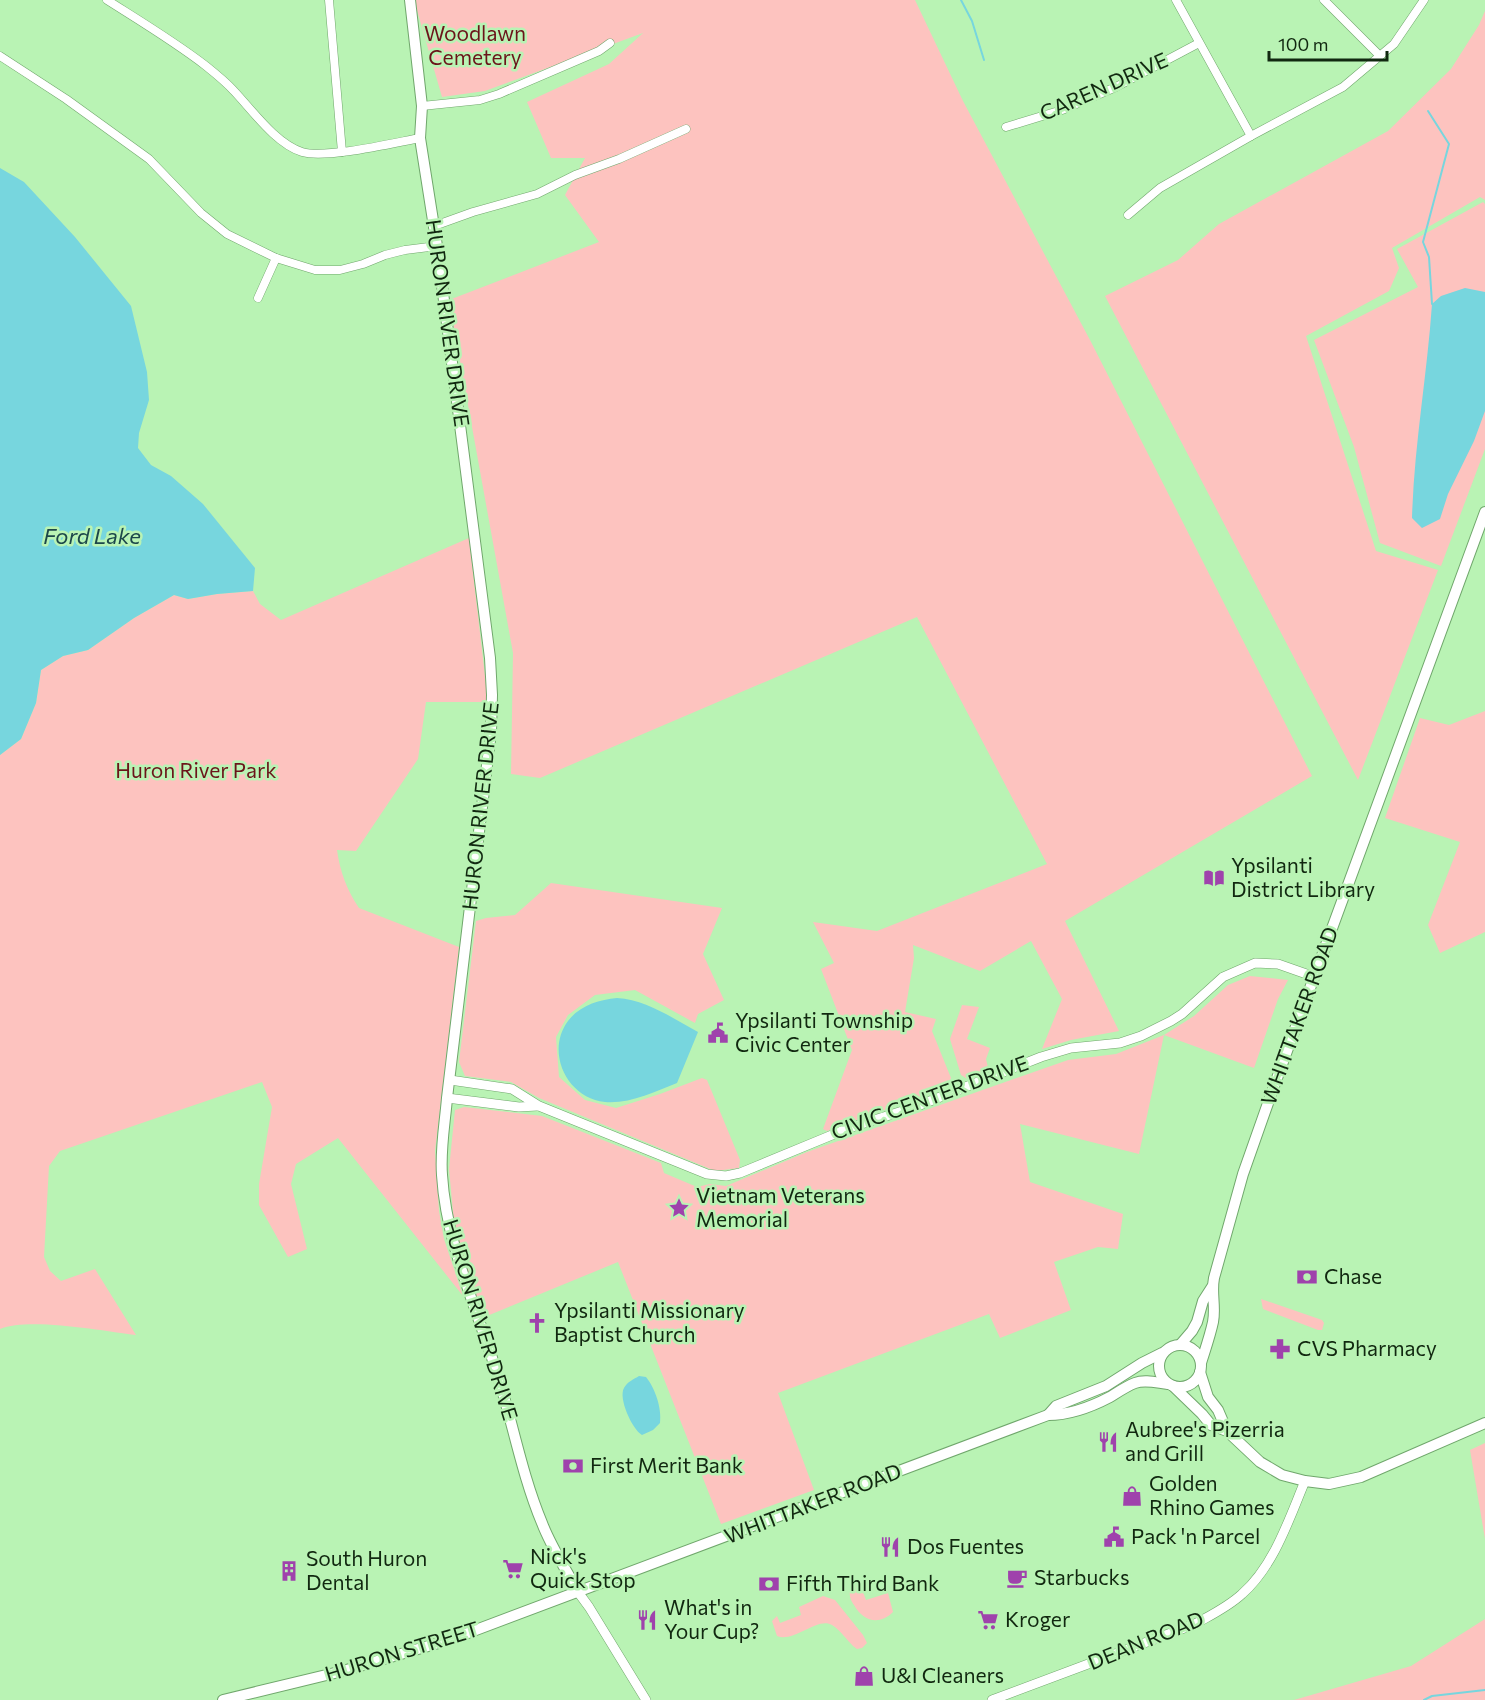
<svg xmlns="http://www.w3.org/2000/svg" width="1485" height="1700" viewBox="0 0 1485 1700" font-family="Commissioner,sans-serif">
<rect width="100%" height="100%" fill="#b9f3b4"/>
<g fill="#fdc3bf">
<path d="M414 0H915L963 101 1090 340 1312 776 1065 921 1119 1031 1071 1040 1042 1049 1062 999 1031 941 980 971 913 945 914 958 905 1012 936 1019 932 1031 951 1078 947 1087 827 1131 823 1129 852 1050 821 969 834 963 813 922 877 931 1047 864 917 617 540 778 511 774 513 653 449 300 599 242 565 195 585 158H551L527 102 609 64 643 33 485 91 442 97Z"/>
<path d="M1485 11V200L1480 197 1392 248 1399 268 1389 291 1306 336 1376 551 1438 570 1358 780 1105 296 1178 260 1219 224 1388 131 1451 69 1479 25Z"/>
<path d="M1483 202 1485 204V449L1441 566 1380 543 1354 447 1314 340 1418 287 1397 249Z"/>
<path d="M469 538 488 702H426L418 759 356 851 337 850C340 872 347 890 359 908L459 947 435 1151 439 1211 444 1239 463 1296 338 1138 296 1164 291 1184 307 1249 288 1257 259 1205V1184L272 1107 262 1082 60 1151 49 1166 44 1257 50 1271 61 1281 95 1269 136 1335C103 1331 29 1317 0 1329V755L21 739 36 703 41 670 63 656 88 650 134 618 174 595 188 599 217 594 253 591 260 604 281 620Z"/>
<path d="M1485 711V932L1440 953 1428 925 1460 842 1385 818 1420 718 1449 725Z"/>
<path d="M551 883 722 908 703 954 724 1000 698 1014 695 1023 635 990 595 995 568 1015 556 1037 559 1077 585 1100 616 1108 660 1094 702 1078 707 1080 740 1160 739 1168 715 1171 539 1098 511 1082 465 1076 459 1062 476 921 486 918 515 915Z"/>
<path d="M1250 976 1288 980 1278 999 1254 1068 1164 1035 1139 1154 1020 1124 1030 1182 1123 1214 1118 1249 1098 1247 1054 1262 1071 1310 1000 1338 989 1314 778 1393 814 1490 721 1524 618 1262 482 1318 455 1234 449 1169 455 1110 464 1107 542 1116 661 1163 664 1173 697 1187 710 1184 726 1186 807 1152 1068 1060 1116 1054 1164 1035 1194 1016 1228 985Z"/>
<path d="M962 1005 979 1007 967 1039 990 1048 986 1059 989 1072 969 1080 961 1075 950 1039Z"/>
<path d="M1261 1299 1322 1320 1324 1323 1322 1330H1318L1263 1309Z"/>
<path d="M1485 1443V1539L1470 1450Z"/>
<path d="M856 1584H860L866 1600 888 1593 893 1612C879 1626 863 1621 854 1605 851 1601 849 1596 850 1591 851 1588 854 1586 856 1584Z"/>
<path d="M823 1596 835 1600 863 1635 867 1643 862 1648 857 1649 853 1646C847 1640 840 1630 832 1625 818 1616 794 1643 777 1636L772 1621 777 1616 780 1623 801 1615 799 1607Z"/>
<path d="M1485 1619V1700H1294L1411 1666Z"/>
</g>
<g fill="#77d6de">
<path d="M0 168 24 182 75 237 131 306 147 372 149 400 139 433 138 448 151 465 171 476 203 504 255 568 253 591 217 594 188 599 174 595 134 618 88 650 63 656 41 670 36 703 21 739 0 755Z"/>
<path d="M1465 288 1485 292V411L1474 441 1448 494 1440 519 1422 528 1412 518C1414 446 1427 376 1432 304L1441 296Z"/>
<path d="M617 998C647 1000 672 1018 698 1032L677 1083C654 1092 630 1104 605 1102 567 1098 545 1052 568 1021 580 1005 599 1000 617 998Z"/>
<path d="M639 1376 646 1377C655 1388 662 1408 660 1423L653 1430 642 1435C632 1429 618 1398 624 1388 627 1382 634 1379 639 1376Z"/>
</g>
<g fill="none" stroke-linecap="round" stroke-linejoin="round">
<g stroke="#77d6de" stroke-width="2">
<path d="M961 0 972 21 984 60"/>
<path d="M1428 111 1449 144 1423 242 1429 257 1432 304"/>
<path d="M1424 1700 1432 1696 1485 1690"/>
</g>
<g stroke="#70a76c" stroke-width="9">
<g id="minor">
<path d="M107 0C140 21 175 42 206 66 216 74 226 82 234 91 252 110 276 144 302 152 326 159 393 143 420 138"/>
<path d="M329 0 342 152"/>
<path d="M1176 0 1251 136"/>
<path d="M1324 0 1380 56"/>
<path d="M0 56 66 99 149 159 201 213 227 234 276 258 315 270H340L363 264 385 255 405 250 437 246"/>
<path d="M422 106 480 100 499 94 599 51 610 43"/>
<path d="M1006 127 1062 110 1116 87 1199 43"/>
<path d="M1128 215 1160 188 1251 136 1343 87 1394 44 1424 0"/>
<path d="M434 226 473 212 537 194 575 175 619 159 686 129"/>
<path d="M258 298 276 258"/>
</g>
</g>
<g stroke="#70a76c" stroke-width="10">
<g id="tertiary">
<path d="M450 1080 512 1089 539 1106 707 1174 726 1176 740 1173 849 1128 915 1107 1041 1057 1071 1048 1120 1043 1141 1036 1171 1021 1182 1014 1223 977 1255 963 1278 964 1315 977"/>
<path d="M447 1098 519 1107 537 1106"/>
<path d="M578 1592 589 1607 646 1700"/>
<path d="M992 1700 1195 1624C1211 1615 1228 1607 1242 1594 1274 1566 1289 1519 1305 1481"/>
</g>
</g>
<g stroke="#70a76c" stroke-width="12">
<g id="secondary">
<path d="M410 0 422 106 420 138 437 246 490 658 492 695 491 732 447 1098C445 1123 440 1149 442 1175 446 1242 475 1304 495 1367 512 1418 521 1473 542 1523 551 1547 566 1569 578 1592"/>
<circle cx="1180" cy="1366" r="21"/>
<path d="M1180 1345 1192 1331 1197 1322 1203 1301 1212 1287"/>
<path d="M1201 1363C1205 1350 1210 1336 1213 1322 1216 1307 1211 1293 1214 1278L1243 1174 1273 1089 1485 512"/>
<path d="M1200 1372 1208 1397 1218 1410 1227 1431 1260 1462 1282 1475 1305 1481 1329 1484 1361 1477 1485 1423"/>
<path d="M1173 1386 1202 1414 1211 1425 1227 1431"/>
<path d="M1048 1415 1056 1406 1106 1386 1142 1363 1162 1353"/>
<path d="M223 1700 343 1671 452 1639 1048 1415C1070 1415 1091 1407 1110 1397 1118 1392 1127 1386 1135 1383 1145 1379 1158 1383 1168 1384"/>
</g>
</g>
<use href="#minor" stroke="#fff" stroke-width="8"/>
<use href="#tertiary" stroke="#fff" stroke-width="9"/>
<use href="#secondary" stroke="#fff" stroke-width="10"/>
</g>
<defs>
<g id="library-bare" transform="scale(1.62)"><path d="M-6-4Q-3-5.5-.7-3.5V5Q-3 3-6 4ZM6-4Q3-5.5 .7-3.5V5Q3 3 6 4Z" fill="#9f42ac" stroke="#b9f3b4" stroke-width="2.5" paint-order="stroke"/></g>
<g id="civic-bare" transform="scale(1.62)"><path d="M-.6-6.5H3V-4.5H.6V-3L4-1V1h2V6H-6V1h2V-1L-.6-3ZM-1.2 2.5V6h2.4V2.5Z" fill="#9f42ac" stroke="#b9f3b4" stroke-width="2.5" paint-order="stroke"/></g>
<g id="sight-bare" transform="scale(1.62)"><path d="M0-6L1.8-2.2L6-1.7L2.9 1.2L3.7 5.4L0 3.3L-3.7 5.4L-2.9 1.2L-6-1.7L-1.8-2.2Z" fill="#9f42ac" stroke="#b9f3b4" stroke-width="2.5" paint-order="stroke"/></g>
<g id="bank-bare" transform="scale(1.62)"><path d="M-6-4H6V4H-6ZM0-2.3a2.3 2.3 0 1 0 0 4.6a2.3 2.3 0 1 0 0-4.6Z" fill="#9f42ac" stroke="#b9f3b4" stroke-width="2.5" paint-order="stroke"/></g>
<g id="church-bare" transform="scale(1.62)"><path d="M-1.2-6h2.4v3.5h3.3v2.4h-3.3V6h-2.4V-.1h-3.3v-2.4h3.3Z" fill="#9f42ac" stroke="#b9f3b4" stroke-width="2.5" paint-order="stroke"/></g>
<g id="pharmacy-bare" transform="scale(1.62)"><path d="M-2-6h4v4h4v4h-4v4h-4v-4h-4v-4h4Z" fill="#9f42ac" stroke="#b9f3b4" stroke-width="2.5" paint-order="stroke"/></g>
<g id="restaurant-bare" transform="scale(1.62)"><path d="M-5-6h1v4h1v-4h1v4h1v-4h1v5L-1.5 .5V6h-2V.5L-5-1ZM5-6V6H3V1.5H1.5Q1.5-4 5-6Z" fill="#9f42ac" stroke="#b9f3b4" stroke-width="2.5" paint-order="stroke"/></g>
<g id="shop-bare" transform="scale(1.62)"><path d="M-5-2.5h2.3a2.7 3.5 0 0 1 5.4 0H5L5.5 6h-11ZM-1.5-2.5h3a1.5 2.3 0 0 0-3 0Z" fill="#9f42ac" stroke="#b9f3b4" stroke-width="2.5" paint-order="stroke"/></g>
<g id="supermarket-bare" transform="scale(1.62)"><path d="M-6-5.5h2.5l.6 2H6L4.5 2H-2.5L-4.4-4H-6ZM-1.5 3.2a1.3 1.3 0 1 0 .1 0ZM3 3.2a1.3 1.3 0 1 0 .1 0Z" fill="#9f42ac" stroke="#b9f3b4" stroke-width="2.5" paint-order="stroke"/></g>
<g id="building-bare" transform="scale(1.62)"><path d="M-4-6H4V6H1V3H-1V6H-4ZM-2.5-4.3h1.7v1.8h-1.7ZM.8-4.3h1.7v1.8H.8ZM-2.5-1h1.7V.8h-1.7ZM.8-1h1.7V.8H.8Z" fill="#9f42ac" stroke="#b9f3b4" stroke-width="2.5" paint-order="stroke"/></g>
<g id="cafe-bare" transform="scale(1.62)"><path d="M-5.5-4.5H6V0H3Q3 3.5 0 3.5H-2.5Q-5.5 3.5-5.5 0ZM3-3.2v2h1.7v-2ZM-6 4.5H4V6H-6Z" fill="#9f42ac" stroke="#b9f3b4" stroke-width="2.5" paint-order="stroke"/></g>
</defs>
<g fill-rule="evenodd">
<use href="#library-bare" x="1214" y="878"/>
<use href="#civic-bare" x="718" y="1033"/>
<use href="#sight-bare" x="679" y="1208"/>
<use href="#bank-bare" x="1307" y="1277"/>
<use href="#church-bare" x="537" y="1323"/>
<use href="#pharmacy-bare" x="1280" y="1349"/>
<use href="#restaurant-bare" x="1108" y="1442"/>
<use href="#bank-bare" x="573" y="1466"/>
<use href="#shop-bare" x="1132" y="1496"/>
<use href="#civic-bare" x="1114" y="1537"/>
<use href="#restaurant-bare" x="890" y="1547"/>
<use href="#supermarket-bare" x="513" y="1569"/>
<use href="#building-bare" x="289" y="1571"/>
<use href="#cafe-bare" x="1017" y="1578"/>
<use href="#bank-bare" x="769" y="1584"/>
<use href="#restaurant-bare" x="647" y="1620"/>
<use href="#supermarket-bare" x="988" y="1620"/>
<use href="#shop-bare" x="864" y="1676"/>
</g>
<g text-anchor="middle" stroke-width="5" stroke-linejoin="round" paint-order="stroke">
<g font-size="21" fill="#6b141a" stroke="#b9f3b4">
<text x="475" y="41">Woodlawn<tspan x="475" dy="24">Cemetery</tspan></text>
<text x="196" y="778">Huron River Park</text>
</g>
<g font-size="21" fill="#112810" stroke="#b9f3b4">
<text transform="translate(1104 87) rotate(-24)" y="7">CAREN DRIVE</text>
<text transform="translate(447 323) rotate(82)" y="7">HURON RIVER DRIVE</text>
<text transform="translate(481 806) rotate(-84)" y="7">HURON RIVER DRIVE</text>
<text transform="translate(1300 1016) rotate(-70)" y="7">WHITTAKER ROAD</text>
<text transform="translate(930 1098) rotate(-20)" y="7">CIVIC CENTER DRIVE</text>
<text transform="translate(480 1320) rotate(73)" y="7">HURON RIVER DRIVE</text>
<text transform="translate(813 1504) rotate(-21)" y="7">WHITTAKER ROAD</text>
<text transform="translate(1146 1641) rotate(-22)" y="7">DEAN ROAD</text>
<text transform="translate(402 1652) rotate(-17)" y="7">HURON STREET</text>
</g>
<g font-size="21" fill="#112810" stroke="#b9f3b4" text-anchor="start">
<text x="1231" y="873">Ypsilanti<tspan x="1231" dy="24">District Library</tspan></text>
<text x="735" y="1028">Ypsilanti Township<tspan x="735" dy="24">Civic Center</tspan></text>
<text x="696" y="1203">Vietnam Veterans<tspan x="696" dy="24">Memorial</tspan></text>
<text x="1324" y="1284">Chase</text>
<text x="554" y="1318">Ypsilanti Missionary<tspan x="554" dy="24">Baptist Church</tspan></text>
<text x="1297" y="1356">CVS Pharmacy</text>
<text x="1125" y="1437">Aubree's Pizerria<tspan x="1125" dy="24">and Grill</tspan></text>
<text x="590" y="1473">First Merit Bank</text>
<text x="1149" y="1491">Golden<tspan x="1149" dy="24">Rhino Games</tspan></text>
<text x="1131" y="1544">Pack 'n Parcel</text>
<text x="907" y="1554">Dos Fuentes</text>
<text x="530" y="1564">Nick's<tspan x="530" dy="24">Quick Stop</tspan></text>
<text x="306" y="1566">South Huron<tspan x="306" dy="24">Dental</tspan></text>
<text x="1034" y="1585">Starbucks</text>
<text x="786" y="1591">Fifth Third Bank</text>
<text x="664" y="1615">What's in<tspan x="664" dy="24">Your Cup?</tspan></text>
<text x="1005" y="1627">Kroger</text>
<text x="881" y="1683">U&amp;I Cleaners</text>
</g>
<g font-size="22" font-style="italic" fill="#1c474b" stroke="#b9f3b4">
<text x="92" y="544">Ford Lake</text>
</g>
</g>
<path d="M1269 51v9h118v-9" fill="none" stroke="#112810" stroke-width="3"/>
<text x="1278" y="51" font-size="18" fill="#112810" stroke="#b9f3b4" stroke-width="4.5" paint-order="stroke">100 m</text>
</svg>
